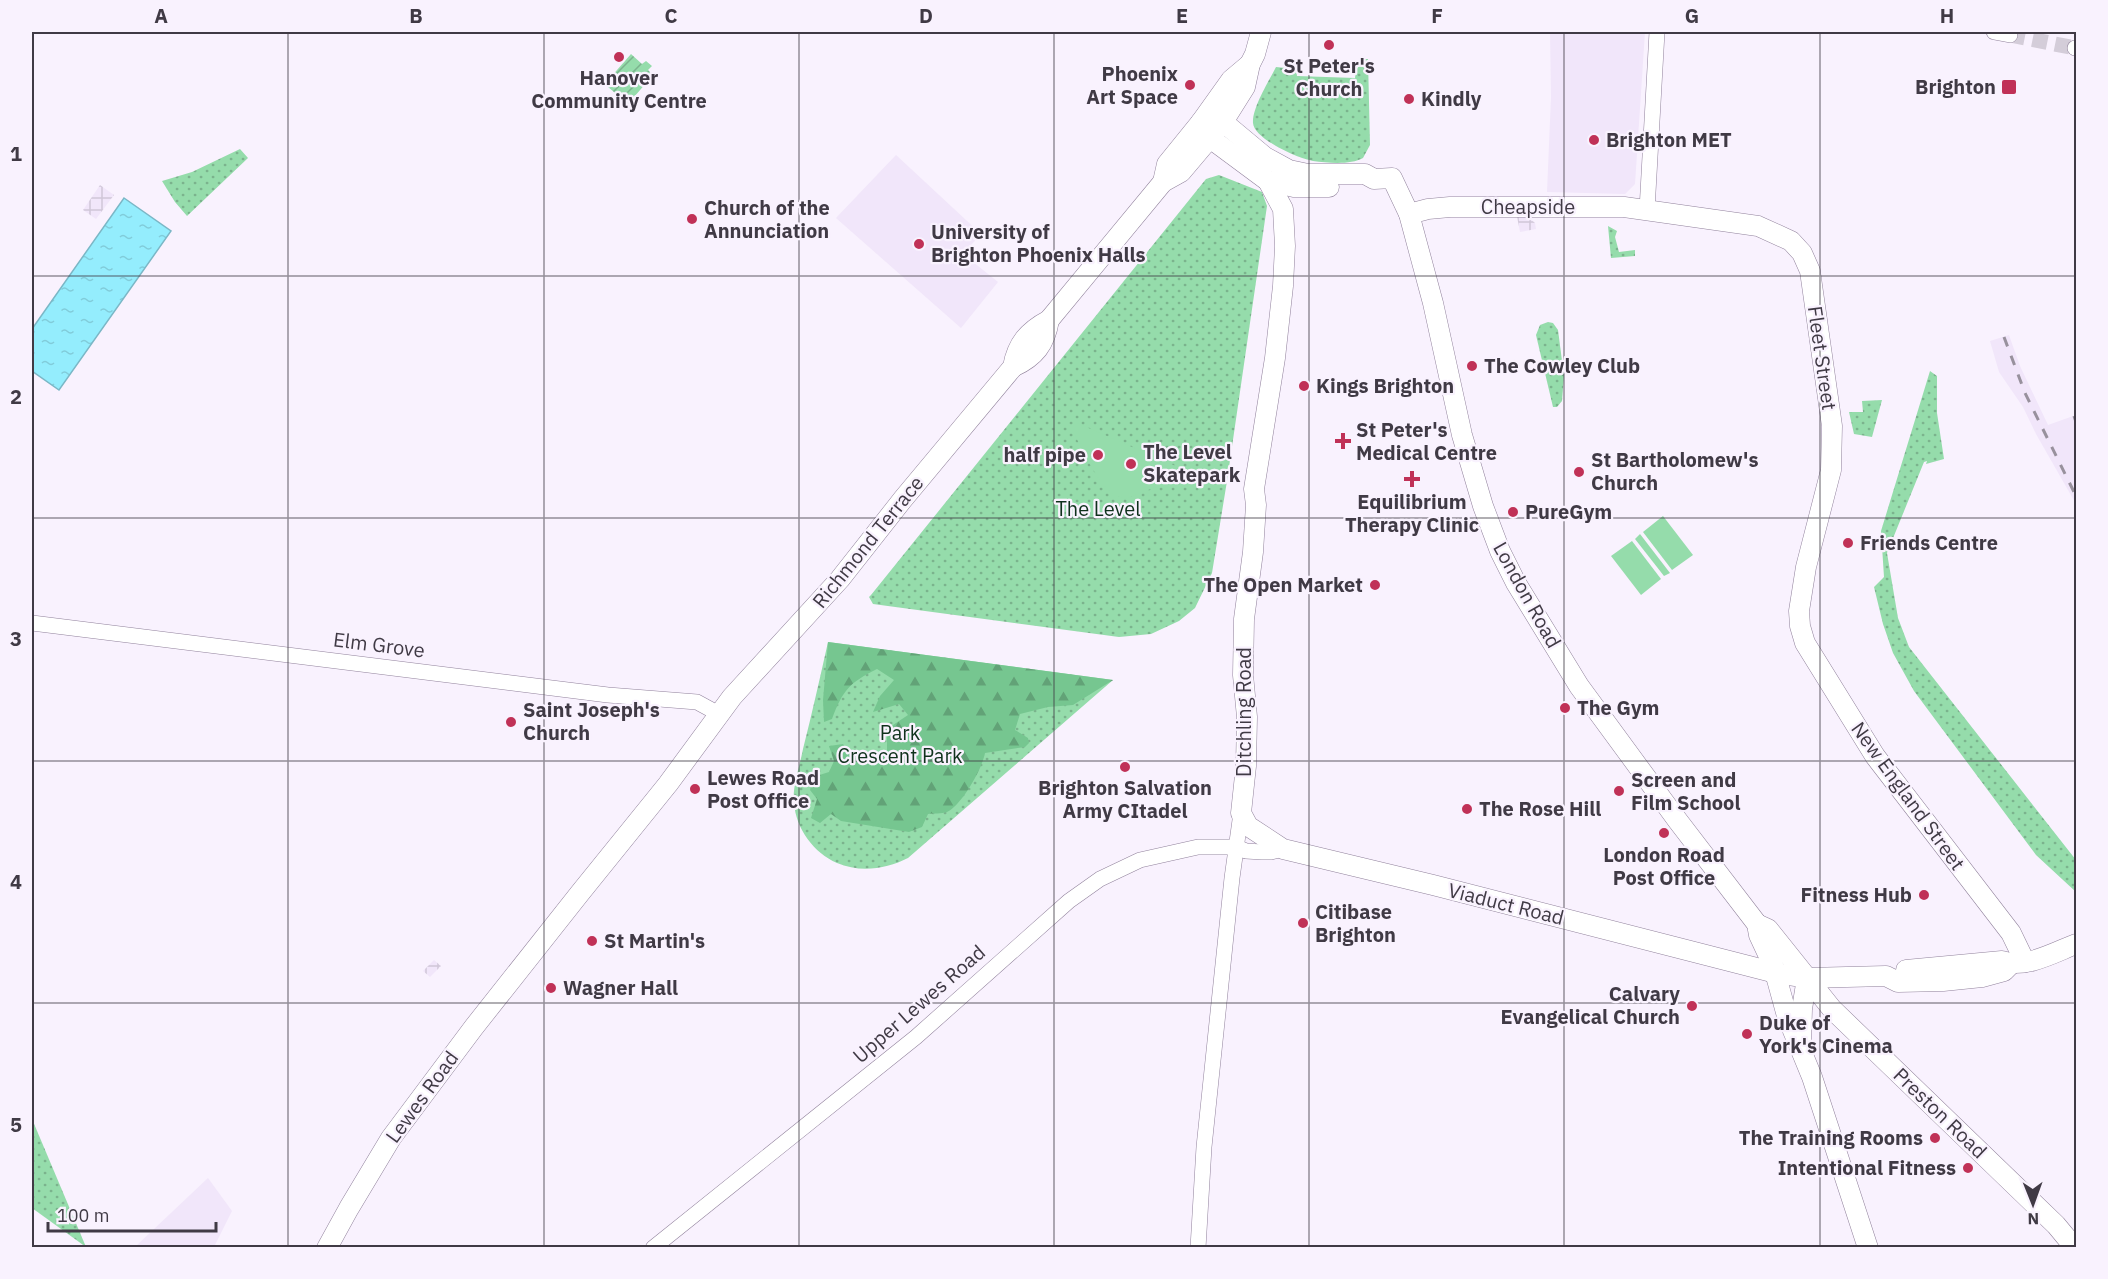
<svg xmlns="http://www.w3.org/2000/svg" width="2108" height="1279" viewBox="0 0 2108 1279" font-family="'IBM Plex Sans',sans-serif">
<defs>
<pattern id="industrial-grid" width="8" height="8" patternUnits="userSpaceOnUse" patternTransform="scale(1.5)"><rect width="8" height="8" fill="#f1e6fa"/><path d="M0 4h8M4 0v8" fill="none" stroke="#d0c6d8"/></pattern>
<pattern id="grass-dots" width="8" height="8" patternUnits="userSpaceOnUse" patternTransform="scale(1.5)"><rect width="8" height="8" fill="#95dcab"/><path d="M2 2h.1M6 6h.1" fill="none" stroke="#7bb38d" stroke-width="1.8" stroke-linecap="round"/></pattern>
<pattern id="forest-firs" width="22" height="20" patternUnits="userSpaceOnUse" patternTransform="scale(1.5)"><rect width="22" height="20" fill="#76c690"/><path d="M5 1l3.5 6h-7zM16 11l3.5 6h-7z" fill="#62a277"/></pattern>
<pattern id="garden-furrows" width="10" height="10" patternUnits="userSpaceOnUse" patternTransform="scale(1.5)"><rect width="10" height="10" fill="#95dcab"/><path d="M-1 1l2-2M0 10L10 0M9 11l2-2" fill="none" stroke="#7bb38d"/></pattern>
<pattern id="water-ripples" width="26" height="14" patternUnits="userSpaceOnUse" patternTransform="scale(1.5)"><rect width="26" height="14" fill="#94edfd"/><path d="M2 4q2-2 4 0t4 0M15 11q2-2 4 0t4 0" fill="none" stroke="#81ccda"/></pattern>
</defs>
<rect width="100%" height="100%" fill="#f9f2fe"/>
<g fill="url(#industrial-grid)">
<path d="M100 185 114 195 96 219 83 210Z"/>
<path d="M1516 211 1526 215 1535 223 1536 229 1520 232Z"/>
<path d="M434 960 441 966 430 977 423 971Z"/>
</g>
<g fill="#f1e6fa">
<path d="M1550 32H1645L1635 184 1625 194 1547 192 1551 97Z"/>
<path d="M896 155 981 234 963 254 998 282 961 328 836 218Z"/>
<path d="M2009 335 2020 366 2048 425 2076 415V504L2036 434 2023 407 1999 372 1990 341Z"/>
<path d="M208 1178 232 1211 214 1247H135Z"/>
</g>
<g fill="url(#grass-dots)">
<path d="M1361 59H1368L1370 145 1363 158C1351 165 1328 163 1313 161 1299 159 1254 139 1253 123 1252 108 1269 81 1276 67L1296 69 1297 76 1355 78 1356 70 1362 62Z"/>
<path d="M240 149 248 158 187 216 175 202 162 181 192 172Z"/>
<path d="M1219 175 1262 192 1267 206 1227 481 1212 573 1195 608 1179 621 1151 634 1119 637 873 604 869 597 871 595 1206 179Z"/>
<path d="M1608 226 1617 231 1615 237 1619 252 1635 250V256L1611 258Z"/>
<path d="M1548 322 1553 323 1558 330 1564 376 1562 401 1557 407H1553L1536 335 1540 325Z"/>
<path d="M1930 371 1937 376V413L1944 459 1926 464 1927 461 1924 462 1887 553 1898 618 1909 647 2076 860V892L2036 855 1914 691 1893 653 1883 624 1874 587 1884 577 1881 531Z"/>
<path d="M1882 400 1872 437 1854 434 1849 412H1863L1862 401Z"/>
<path d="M828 642 1113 680 908 858C887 869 860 873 837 863 814 853 796 829 794 803 792 786 800 766 803 749 812 713 820 678 828 642Z"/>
<path d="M32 1119 86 1247 32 1208Z"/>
</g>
<path fill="url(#forest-firs)" d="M828 642 1113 680 1073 705 1048 707 1020 714 1015 730 1028 738 1029 743 1025 747 985 753C982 769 962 805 947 812 942 814 933 813 928 814L922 827 909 832 841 821 831 814 820 823 811 818 817 799 810 790 813 777 829 772 834 761 829 746 843 744 856 761 887 755V729L908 715 899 704 873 712 880 696 894 680 877 669C849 683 843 690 832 719L824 722 823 700Z"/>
<path fill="url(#garden-furrows)" d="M631 54 642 64 646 61 652 66 648 70 653 75 628 104 601 81 606 75 610 78Z"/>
<g fill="#95dcab">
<path d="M1077 423 1178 467 1182 472 1181 477 1128 498C1104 502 1084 451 1073 432V427Z"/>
<path d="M1663 516 1693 555 1672 570 1643 532Z"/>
<path d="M1640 534 1670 573 1664 576 1635 539Z"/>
<path d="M1632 541 1661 579 1641 595 1611 556Z"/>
</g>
<path fill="url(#water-ripples)" stroke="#7bb7c6" stroke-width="1.5" d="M124 198 171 231 59 390 32 371V329Z"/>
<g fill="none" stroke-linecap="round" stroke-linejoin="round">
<path stroke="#d4cdd9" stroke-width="15" stroke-dasharray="15 8" stroke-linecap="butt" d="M2010 35 2075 48"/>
<g stroke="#91829c" stroke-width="16">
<g id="tertiary">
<path d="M1994 32 2010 35"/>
<path d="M2075 48H2076"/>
<path d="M1647 210 1657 32"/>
<path d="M32 623 608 695 697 702 719 714"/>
<path d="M653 1248 916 1037 1069 901 1100 879 1140 860 1198 847H1236L1246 851 1262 852H1271L1283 849"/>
<path d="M1198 1248 1204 1147 1232 878 1241 813"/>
</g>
</g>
<g stroke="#91829c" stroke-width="21">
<g id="primary">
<path d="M1163 182 1167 164 1201 122"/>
<path d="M1409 214 1428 209 1450 207H1624L1758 226 1791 241 1802 253 1810 271 1832 426 1831 470 1806 567 1799 611 1800 626 1805 643 1875 756 2011 933 2025 962"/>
<path d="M1013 367C1035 357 1045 344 1049 320"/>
<path d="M1906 970 2002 961C2026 969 2055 952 2076 944"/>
<path d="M1807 978 1886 976 1898 982 1943 981 1982 977 2004 971 2011 964"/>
<path d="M327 1248 349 1208 391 1138 474 1027 580 893 668 784 732 697 840 579 903 499 1013 367C1017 344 1028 331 1049 320L1163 182 1181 172 1219 127"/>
</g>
</g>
<g stroke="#91829c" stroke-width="21">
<g id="trunk">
<path d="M1261 32 1255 54 1250 64 1245 87 1223 122 1265 157 1289 170 1308 174H1365L1374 179 1392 178 1409 214 1433 303 1462 435 1483 506 1500 551 1516 583 1579 686 1678 821 1757 924 1759 935 1773 965 1787 1016 1812 1077 1868 1248"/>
<path d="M1250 64 1231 80 1201 122 1210 138 1268 181 1294 187H1329"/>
<path d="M1268 181 1283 209 1285 246 1283 286 1275 358 1254 489 1256 505 1253 552 1244 619 1243 675 1247 717 1246 766 1241 813 1248 826 1283 849 1433 885 1776 973 1807 978"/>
<path d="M1757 924 1768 929 1832 1009 2056 1225 2075 1248"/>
<path d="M1801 1043 1802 1009 1807 978"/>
</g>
</g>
<use href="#tertiary" stroke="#fff" stroke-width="15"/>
<use href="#primary" stroke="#fff" stroke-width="20"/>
<use href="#trunk" stroke="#fff" stroke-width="20"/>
<g stroke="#98919d" stroke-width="3" stroke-dasharray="10 10" stroke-linecap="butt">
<path d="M2004 337 2025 393 2076 496"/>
<path d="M2074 416 2076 422"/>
</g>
</g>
<path fill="none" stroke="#403a45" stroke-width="1.5" stroke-opacity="0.55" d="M288 32V1248M544 32V1248M799 32V1248M1054 32V1248M1309 32V1248M1564 32V1248M1820 32V1248M32 276H2076M32 518H2076M32 761H2076M32 1003H2076"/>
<g fill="#c03157" stroke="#f9f2fe" stroke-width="2">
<circle cx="1329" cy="45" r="6"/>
<circle cx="619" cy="57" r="6"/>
<circle cx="1190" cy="85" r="6"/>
<rect x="2001" y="79" width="16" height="16" rx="3"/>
<circle cx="1409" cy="99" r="6"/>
<circle cx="1594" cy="140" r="6"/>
<circle cx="692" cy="219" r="6"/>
<circle cx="919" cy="244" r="6"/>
<circle cx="1472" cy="366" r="6"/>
<circle cx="1304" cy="386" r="6"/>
<path d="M1340 432h6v6h6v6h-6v6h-6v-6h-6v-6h6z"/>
<circle cx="1098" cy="455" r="6"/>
<circle cx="1131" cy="464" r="6"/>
<circle cx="1579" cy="472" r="6"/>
<path d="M1409 470h6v6h6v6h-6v6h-6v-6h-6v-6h6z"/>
<circle cx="1513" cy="512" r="6"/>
<circle cx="1848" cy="543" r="6"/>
<circle cx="1375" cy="585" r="6"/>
<circle cx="1565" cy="708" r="6"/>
<circle cx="511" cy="722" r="6"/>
<circle cx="1125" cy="767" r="6"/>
<circle cx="695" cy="789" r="6"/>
<circle cx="1619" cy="791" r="6"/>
<circle cx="1467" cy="809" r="6"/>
<circle cx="1664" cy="833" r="6"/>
<circle cx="1924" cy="895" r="6"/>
<circle cx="1303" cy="923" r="6"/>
<circle cx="592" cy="941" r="6"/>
<circle cx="551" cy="988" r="6"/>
<circle cx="1692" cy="1006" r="6"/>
<circle cx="1747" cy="1034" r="6"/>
<circle cx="1935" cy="1138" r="6"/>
<circle cx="1968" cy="1168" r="6"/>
</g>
<g text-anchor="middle" stroke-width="4.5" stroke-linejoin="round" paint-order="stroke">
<g font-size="20" font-weight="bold" fill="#403a45" stroke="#f9f2fe" text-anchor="start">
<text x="1329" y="73" text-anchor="middle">St Peter's<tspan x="1329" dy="23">Church</tspan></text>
<text x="1178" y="81" text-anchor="end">Phoenix<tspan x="1178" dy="23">Art Space</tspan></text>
<text x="619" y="85" text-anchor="middle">Hanover<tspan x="619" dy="23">Community Centre</tspan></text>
<text x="1996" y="94" text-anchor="end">Brighton</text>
<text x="1421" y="106">Kindly</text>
<text x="1606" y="147">Brighton MET</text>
<text x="704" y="215">Church of the<tspan x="704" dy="23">Annunciation</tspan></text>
<text x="931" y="239">University of<tspan x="931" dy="23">Brighton Phoenix Halls</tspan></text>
<text x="1484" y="373">The Cowley Club</text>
<text x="1316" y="393">Kings Brighton</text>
<text x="1356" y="437">St Peter's<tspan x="1356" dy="23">Medical Centre</tspan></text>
<text x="1143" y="459">The Level<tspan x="1143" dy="23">Skatepark</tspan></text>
<text x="1086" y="462" text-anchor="end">half pipe</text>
<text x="1591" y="467">St Bartholomew's<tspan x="1591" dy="23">Church</tspan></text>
<text x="1412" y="509" text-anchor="middle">Equilibrium<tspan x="1412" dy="23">Therapy Clinic</tspan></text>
<text x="1525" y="519">PureGym</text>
<text x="1860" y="550">Friends Centre</text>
<text x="1363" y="592" text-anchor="end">The Open Market</text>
<text x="1577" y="715">The Gym</text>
<text x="523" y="717">Saint Joseph's<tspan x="523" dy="23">Church</tspan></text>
<text x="707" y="785">Lewes Road<tspan x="707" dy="23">Post Office</tspan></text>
<text x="1631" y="787">Screen and<tspan x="1631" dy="23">Film School</tspan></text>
<text x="1125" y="795" text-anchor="middle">Brighton Salvation<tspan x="1125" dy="23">Army CItadel</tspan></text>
<text x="1479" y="816">The Rose Hill</text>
<text x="1664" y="862" text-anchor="middle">London Road<tspan x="1664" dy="23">Post Office</tspan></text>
<text x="1912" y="902" text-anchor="end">Fitness Hub</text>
<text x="1315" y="919">Citibase<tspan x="1315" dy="23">Brighton</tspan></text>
<text x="604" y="948">St Martin's</text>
<text x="563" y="995">Wagner Hall</text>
<text x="1680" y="1001" text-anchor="end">Calvary<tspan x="1680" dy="23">Evangelical Church</tspan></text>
<text x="1759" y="1030">Duke of<tspan x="1759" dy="23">York's Cinema</tspan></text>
<text x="1923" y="1145" text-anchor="end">The Training Rooms</text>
<text x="1956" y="1175" text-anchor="end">Intentional Fitness</text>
</g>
<g font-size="20" fill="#403a45" stroke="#f9f2fe">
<text x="1528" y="214">Cheapside</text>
<text transform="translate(1822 358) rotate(82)" y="7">Fleet Street</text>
<text transform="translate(868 542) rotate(-51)" y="7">Richmond Terrace</text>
<text transform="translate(1527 595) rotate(61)" y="7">London Road</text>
<text transform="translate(379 645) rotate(7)" y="7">Elm Grove</text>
<text transform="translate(1244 712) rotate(-90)" y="7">Ditchling Road</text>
<text transform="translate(1908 796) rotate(54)" y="7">New England Street</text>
<text transform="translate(1506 904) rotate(14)" y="7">Viaduct Road</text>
<text transform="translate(919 1004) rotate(-41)" y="7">Upper Lewes Road</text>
<text transform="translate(422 1097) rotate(-54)" y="7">Lewes Road</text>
<text transform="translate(1940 1113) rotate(44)" y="7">Preston Road</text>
</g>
<g font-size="20" fill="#0f321c" stroke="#f9f2fe">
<text x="1098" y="516">The Level</text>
<text x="900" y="740">Park<tspan x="900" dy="23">Crescent Park</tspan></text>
</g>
</g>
<rect width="2108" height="1279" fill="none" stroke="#f9f2fe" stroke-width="66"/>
<g transform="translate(2033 1204) rotate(179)" stroke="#f9f2fe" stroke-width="4.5" paint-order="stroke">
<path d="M0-4.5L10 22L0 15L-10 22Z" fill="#403a45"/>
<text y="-9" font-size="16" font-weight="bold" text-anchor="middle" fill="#403a45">N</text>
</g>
<path d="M48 1222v9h168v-9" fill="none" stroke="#403a45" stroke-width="3"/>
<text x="57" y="1222" font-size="18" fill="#403a45" stroke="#f9f2fe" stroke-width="4.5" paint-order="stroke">100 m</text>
<rect x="33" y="33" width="2042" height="1213" fill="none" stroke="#403a45" stroke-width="2"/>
<g font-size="20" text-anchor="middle" font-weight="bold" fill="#403a45">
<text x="161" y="23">A</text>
<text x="416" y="23">B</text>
<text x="671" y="23">C</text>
<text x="926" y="23">D</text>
<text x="1182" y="23">E</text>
<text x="1437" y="23">F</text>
<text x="1692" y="23">G</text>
<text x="1947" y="23">H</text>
<text x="16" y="161">1</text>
<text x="16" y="404">2</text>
<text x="16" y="646">3</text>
<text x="16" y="889">4</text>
<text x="16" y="1132">5</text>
</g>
</svg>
